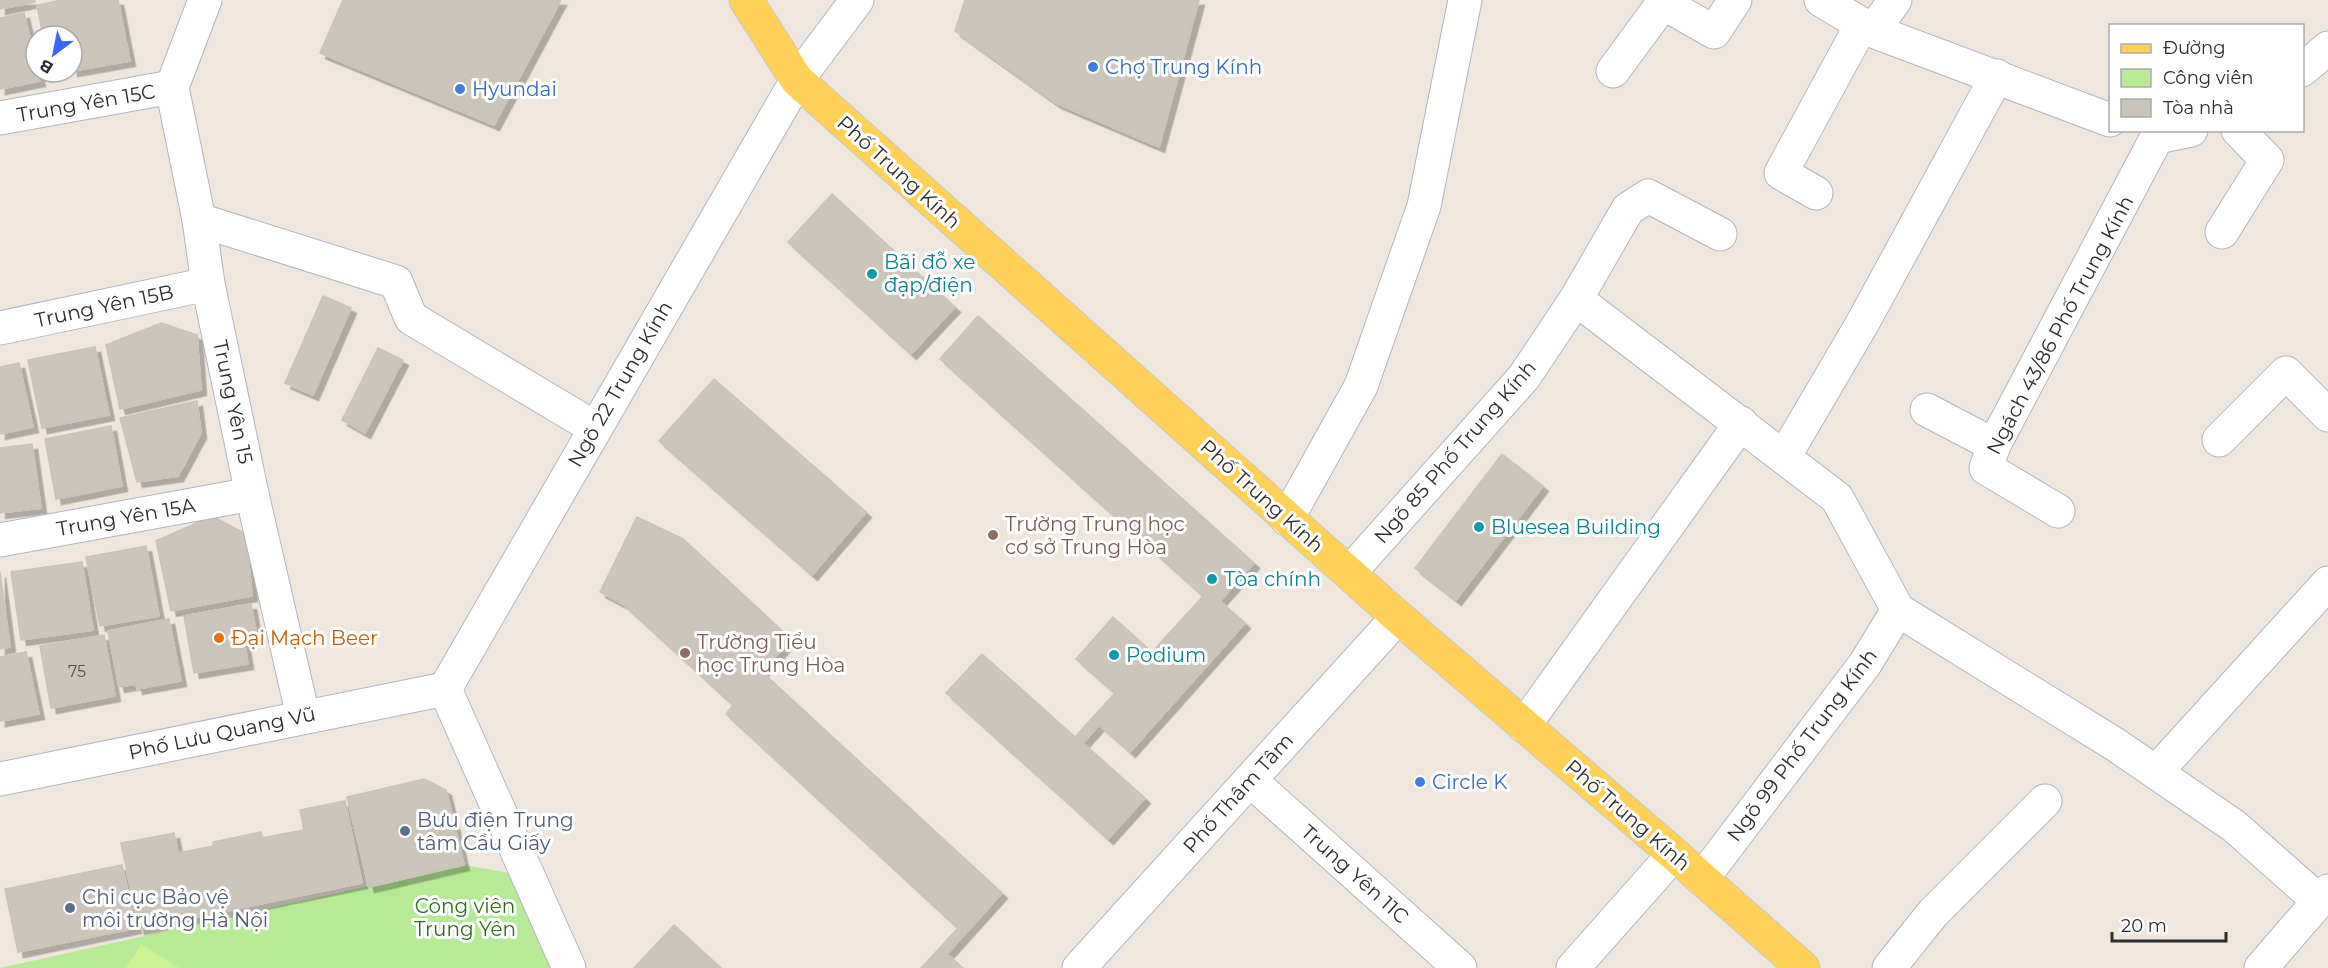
<svg xmlns="http://www.w3.org/2000/svg" width="2328" height="968" viewBox="0 0 2328 968" font-family="Montserrat,sans-serif">
<defs>
<filter id="shadow"><feDropShadow dx="5.5" dy="5.5" stdDeviation="0" flood-color="#0004"/></filter>
</defs>
<rect width="100%" height="100%" fill="#efe7de"/>
<path fill="#b6ea96" d="M464 865 509 873 555 968H0Z"/>
<path fill="#cdf291" d="M141 944 179 968H126Z"/>
<g fill="#cbc5bc" stroke="#cbc3b7" stroke-width="1.5" filter="url(#shadow)">
<path d="M0 0H35V2L0 9Z"/>
<path d="M62 0H118L130 61 72 71V36H43L37 5Z"/>
<path d="M343 0H561L494 125 320 53Z"/>
<path d="M965 0H1199L1159 147 1056 103 955 31Z"/>
<path d="M24 13 40 81 0 89V18Z"/>
<path d="M832 194 955 307 911 354 788 242Z"/>
<path d="M323 296 351 308 313 395 285 383Z"/>
<path d="M978 316 1254 563 1220 601 1245 623 1130 752 1099 725 1083 743 1145 798 1108 839 946 693 982 654 1075 737 1203 596 940 359Z"/>
<path d="M161 323 197 335 201 390 120 409 106 345Z"/>
<path d="M95 347 109 415 42 428 28 360Z"/>
<path d="M378 348 403 360 365 433 342 420Z"/>
<path d="M19 363 33 427 0 434V367Z"/>
<path d="M714 379 866 512 812 575 659 441Z"/>
<path d="M197 401 201 433 178 476 137 482 120 418Z"/>
<path d="M111 426 122 486 56 499 45 439Z"/>
<path d="M32 444 41 508 0 513V448Z"/>
<path d="M1502 454 1543 486 1456 600 1415 568Z"/>
<path d="M212 516 246 534 252 596 171 611 156 541Z"/>
<path d="M637 517 683 539 791 639 762 672 1002 893 947 954 963 968H921L958 928 726 714 733 705 623 604 600 592Z"/>
<path d="M146 546 159 616 100 626 86 557Z"/>
<path d="M82 562 93 630 21 640 11 572Z"/>
<path d="M0 572 10 647 0 649Z"/>
<path d="M251 604 257 637 244 639 248 664 194 673 184 616Z"/>
<path d="M1113 617 1152 652 1115 693 1076 659Z"/>
<path d="M169 619 181 681 137 689 136 684 119 687 108 631Z"/>
<path d="M104 635 115 696 51 708 40 646Z"/>
<path d="M26 652 39 714 0 721V657Z"/>
<path d="M424 779 446 790 464 865 369 887 347 797Z"/>
<path d="M345 801 362 883 139 929 121 843 174 833 178 853 213 846V842L261 832 262 838 304 830 300 810Z"/>
<path d="M122 865 136 928 18 952 5 889Z"/>
<path d="M674 925 721 968H634Z"/>
</g>
<g fill="none" stroke-linecap="round" stroke-linejoin="round">
<g stroke="#b2b5c1" stroke-width="35">
<g id="minor">
<path d="M1821 0 1873 31 2110 120"/>
<path d="M1873 31 1895 0"/>
<path d="M2302 70 2328 48"/>
<path d="M1613 71 1663 3 1714 32 1735 0"/>
<path d="M172 87 199 220 208 284 252 494 303 716"/>
<path d="M172 87 205 0"/>
<path d="M0 118 172 87"/>
<path d="M2157 137 2191 130"/>
<path d="M1816 193 1781 173 1862 24"/>
<path d="M199 220 396 282 411 318 595 428"/>
<path d="M2222 232 2267 160 2238 130"/>
<path d="M1576 299 1837 498 1898 610 2116 745 2234 826 2319 901 2328 891"/>
<path d="M0 328 208 284"/>
<path d="M1927 410 1994 445"/>
<path d="M2219 440 2286 373 2328 415"/>
<path d="M1784 457 1862 324 1997 76"/>
<path d="M2058 511 1986 468 1994 445 2157 137"/>
<path d="M1287 519 1361 386 1424 206 1465 0"/>
<path d="M0 540 252 494"/>
<path d="M1350 572 1524 377 1576 299 1628 209 1648 196 1720 234"/>
<path d="M445 689 797 80 857 0"/>
<path d="M445 689 569 968"/>
<path d="M1524 726 1741 423"/>
<path d="M2156 772 2328 583"/>
<path d="M0 779 445 689"/>
<path d="M1250 780 1460 968"/>
<path d="M1702 879 1865 664 1898 610"/>
<path d="M1079 968 1398 617"/>
<path d="M1573 968 1674 854"/>
<path d="M1889 968 1933 913 2045 801"/>
<path d="M2261 968 2319 901"/>
</g>
</g>
<g stroke="#c8c8c8" stroke-width="35">
<path id="major" d="M746 0 797 80 1398 617 1674 854 1803 968"/>
</g>
<use href="#minor" stroke="#fff" stroke-width="33"/>
<use href="#major" stroke="#fed055" stroke-width="33"/>
</g>
<g fill="#3f7fe0" stroke="#fff" stroke-width="2">
<circle cx="1093" cy="67" r="6"/>
<circle cx="460" cy="89" r="6"/>
<circle cx="1420" cy="782" r="6"/>
</g>
<g fill="#0f9aa8" stroke="#fff" stroke-width="2">
<circle cx="872" cy="274" r="6"/>
<circle cx="1479" cy="527" r="6"/>
<circle cx="1212" cy="579" r="6"/>
<circle cx="1114" cy="655" r="6"/>
</g>
<g fill="#8d6e63" stroke="#fff" stroke-width="2">
<circle cx="993" cy="535" r="6"/>
<circle cx="685" cy="653" r="6"/>
</g>
<circle fill="#e8710a" stroke="#fff" stroke-width="2" cx="219" cy="638" r="6"/>
<g fill="#5c6f8a" stroke="#fff" stroke-width="2">
<circle cx="405" cy="831" r="6"/>
<circle cx="70" cy="908" r="6"/>
</g>
<g text-anchor="middle" stroke-width="6" stroke-linejoin="round" paint-order="stroke">
<g font-size="16" fill="#545351">
<text x="77" y="677">75</text>
</g>
<g font-size="20" fill="#366cbe" stroke="#fff" text-anchor="start">
<text x="1105" y="74">Chợ Trung Kính</text>
<text x="472" y="96">Hyundai</text>
<text x="1432" y="789">Circle K</text>
</g>
<g font-size="20" fill="#2d2d2d" stroke="#fff">
<text transform="translate(86 103) rotate(-10)" y="7">Trung Yên 15C</text>
<text transform="translate(899 172) rotate(42)" y="7">Phố Trung Kính</text>
<text transform="translate(104 306) rotate(-12)" y="7">Trung Yên 15B</text>
<text transform="translate(2060 325) rotate(-62)" y="7">Ngách 43/86 Phố Trung Kính</text>
<text transform="translate(620 384) rotate(-60)" y="7">Ngõ 22 Trung Kính</text>
<text transform="translate(233 402) rotate(78)" y="7">Trung Yên 15</text>
<text transform="translate(1455 452) rotate(-49)" y="7">Ngõ 85 Phố Trung Kính</text>
<text transform="translate(1262 496) rotate(42)" y="7">Phố Trung Kính</text>
<text transform="translate(126 517) rotate(-10)" y="7">Trung Yên 15A</text>
<text transform="translate(222 733) rotate(-12)" y="7">Phố Lưu Quang Vũ</text>
<text transform="translate(1802 745) rotate(-53)" y="7">Ngõ 99 Phố Trung Kính</text>
<text transform="translate(1238 793) rotate(-48)" y="7">Phố Thâm Tâm</text>
<text transform="translate(1628 815) rotate(41)" y="7">Phố Trung Kính</text>
<text transform="translate(1355 874) rotate(42)" y="7">Trung Yên 11C</text>
</g>
<g font-size="20" fill="#0d838f" stroke="#fff" text-anchor="start">
<text x="884" y="269">Bãi đỗ xe<tspan x="884" dy="23">đạp/điện</tspan></text>
<text x="1491" y="534">Bluesea Building</text>
<text x="1224" y="586">Tòa chính</text>
<text x="1126" y="662">Podium</text>
</g>
<g font-size="20" fill="#785e54" stroke="#fff" text-anchor="start">
<text x="1005" y="531">Trường Trung học<tspan x="1005" dy="23">cơ sở Trung Hòa</tspan></text>
<text x="697" y="649">Trường Tiểu<tspan x="697" dy="23">học Trung Hòa</tspan></text>
</g>
<g font-size="20" fill="#c56008" stroke="#fff" text-anchor="start">
<text x="231" y="645">Đại Mạch Beer</text>
</g>
<g font-size="20" fill="#4e5e75" stroke="#fff" text-anchor="start">
<text x="417" y="827">Bưu điện Trung<tspan x="417" dy="23">tâm Cầu Giấy</tspan></text>
<text x="82" y="904">Chi cục Bảo vệ<tspan x="82" dy="23">môi trường Hà Nội</tspan></text>
</g>
<g font-size="20" fill="#2b7214" stroke="#fff">
<text x="465" y="913">Công viên<tspan x="465" dy="23">Trung Yên</tspan></text>
</g>
</g>
<rect x="2109" y="24" width="195" height="108" fill="#ffffff" stroke="#ababab" stroke-width="1.5"/>
<rect x="2121" y="44" width="30" height="9" fill="#fed055" stroke="#ababab" stroke-width="1.5"/>
<text x="2163" y="54" font-size="18" fill="#2d2d2d">Đường</text>
<rect x="2121" y="69" width="30" height="18" fill="#b6ea96" stroke="#ababab" stroke-width="1.5"/>
<text x="2163" y="84" font-size="18" fill="#2d2d2d">Công viên</text>
<rect x="2121" y="99" width="30" height="18" fill="#cbc5bc" stroke="#ababab" stroke-width="1.5"/>
<text x="2163" y="114" font-size="18" fill="#2d2d2d">Tòa nhà</text>
<g transform="translate(54 54) rotate(212)"><circle r="28" fill="#ffffff" stroke="#ababab" stroke-width="1.5"/>
<path d="M0-4.5L10 22L0 15L-10 22Z" fill="#3b67ff"/>
<text y="-9" font-size="16" font-weight="bold" text-anchor="middle" fill="#2d2d2d">B</text>
</g>
<path d="M2112 932v9h114v-9" fill="none" stroke="#2d2d2d" stroke-width="3"/>
<text x="2121" y="932" font-size="18" fill="#2d2d2d" stroke="#ffffff" stroke-width="4.5" paint-order="stroke">20 m</text>
</svg>
